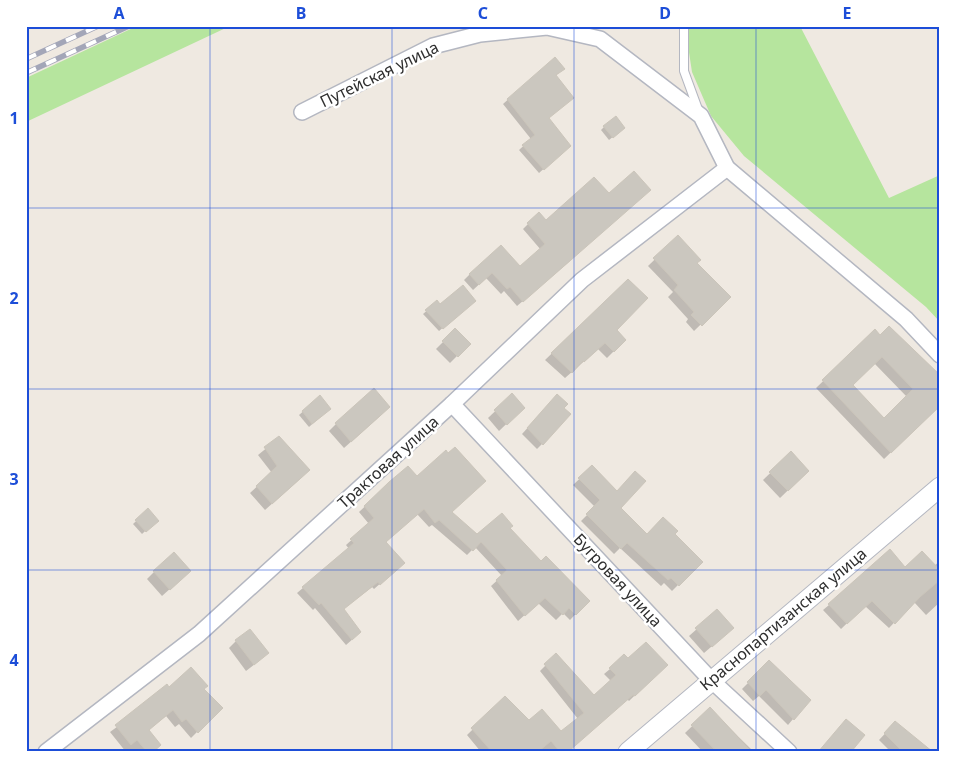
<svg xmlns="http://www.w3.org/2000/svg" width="966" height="778" viewBox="0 0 966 778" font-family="'Noto Sans',sans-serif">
<rect width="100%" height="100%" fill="#efe9e1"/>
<g fill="#b6e59e">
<path d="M137 26H230L26 122V78Z"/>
<path d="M685 26H800L889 198 940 175V322L926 307 744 156 711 116 692 72Z"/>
</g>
<g fill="#0003" fill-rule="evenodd">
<path d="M555 58 563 69 555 76 548 118 565 150 539 173 519 150 531 139 503 104Z"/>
<path d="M604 127 620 131 609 140 601 130Z"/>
<path d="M609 195 569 258 571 260 517 306 504 291 501 294 486 278 473 290 464 280 470 274 520 267 541 250 523 229 528 224 546 222Z"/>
<path d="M678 237 695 263 729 297 694 331 686 322 688 319 668 297 673 292 648 266Z"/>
<path d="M628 280 615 330 625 340 607 358 598 349 565 378 545 360Z"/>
<path d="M437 302 440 306 471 304 439 331 423 314Z"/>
<path d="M455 330 469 344 450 363 436 349Z"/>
<path d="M875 331 940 405 884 459 816 388ZM874 363 907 397 884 419 851 385Z"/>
<path d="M512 395 523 408 499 431 488 418Z"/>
<path d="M320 397 326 412 309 427 299 415Z"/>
<path d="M551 402 542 444 537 449 522 434Z"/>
<path d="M382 414 344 448 329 431 336 424Z"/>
<path d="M279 438 302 477 265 510 250 493 272 473 258 455Z"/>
<path d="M791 453 808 471 780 498 763 480Z"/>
<path d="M592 467 619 508 647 536 673 534 701 562 672 591 664 583 661 586 620 548 614 554 581 521 595 507 573 485Z"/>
<path d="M390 483 451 512 477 536 509 528 541 562 588 601 570 620 563 613 556 620 538 603 518 621 491 586 502 576 475 547 467 555 432 525 429 527 417 514 385 542 398 568 374 589 372 587 343 609 354 638 346 645 315 608 313 610 297 593 349 549 346 545 369 524 359 512Z"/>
<path d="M148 510 157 520 142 534 133 524Z"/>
<path d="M940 561V602L926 615 914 602 889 628 865 606 841 629 823 610 829 605 905 569 934 566Z"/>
<path d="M154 572 182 578 162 596 147 579Z"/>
<path d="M717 611 725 635 704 653 689 636Z"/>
<path d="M236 641 260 660 246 671 229 648Z"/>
<path d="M556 655 594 697 611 681 604 674 610 669 628 660 666 665 629 701 627 699 565 752H481L467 735 505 698 528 722 561 733 578 719 540 671Z"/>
<path d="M769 662 809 700 788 725 759 696 753 701 742 689Z"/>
<path d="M169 689 221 708 191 738 179 724 175 727 166 716 148 730 152 752H126L110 732Z"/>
<path d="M710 709 754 752H703L685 733Z"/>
<path d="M895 723 931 752H891L879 740Z"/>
</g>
<g fill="#cbc7bf" stroke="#cbc5ba" fill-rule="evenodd">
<path d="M555 57 565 69 556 75 574 98 549 118 571 146 544 170 522 145 535 135 507 99Z"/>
<path d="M616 116 625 128 613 138 603 126Z"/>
<path d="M634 171 651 190 523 302 510 287 507 289 492 273 479 285 469 274 501 245 520 266 545 244 527 223 539 212 546 220 594 177 609 193Z"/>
<path d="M678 235 701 260 697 263 731 297 702 326 691 315 694 312 674 290 678 285 653 258Z"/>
<path d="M628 279 648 298 617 330 626 340 614 352 605 343 584 362 583 361 572 373 551 353Z"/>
<path d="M463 285 476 301 443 329 425 310 437 300 440 304Z"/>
<path d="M889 326 940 375V406L891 453 822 380 875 329 880 335ZM882 357 913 389 884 418 853 385Z"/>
<path d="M455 328 471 344 458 357 442 341Z"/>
<path d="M374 388 390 407 351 442 335 423Z"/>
<path d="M512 393 525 408 507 425 494 410Z"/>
<path d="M557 394 568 404 564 408 571 414 543 445 527 428Z"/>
<path d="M320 395 331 409 312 424 302 411Z"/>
<path d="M279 436 310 470 272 504 256 486 277 466 264 447Z"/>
<path d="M455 447 486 481 452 512 477 534 502 513 513 526 510 528 541 561 546 556 590 601 576 615 569 608 563 615 545 598 525 616 496 580 507 570 481 542 473 551 439 520 435 523 424 509 386 542 405 563 380 585 378 582 344 609 361 632 352 640 321 603 319 605 302 587 354 543 350 539 374 518 364 506 389 482 408 466 417 476 446 450 448 453Z"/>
<path d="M791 451 809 471 788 491 769 472Z"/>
<path d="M592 465 617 491 635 471 646 481 621 508 647 534 663 517 678 531 675 534 703 562 679 586 671 578 668 580 627 543 621 549 586 514 600 500 578 478Z"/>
<path d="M148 508 159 521 146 532 135 520Z"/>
<path d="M890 549 905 567 922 551 940 570V580L920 597 895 624 872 601 847 624 828 604Z"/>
<path d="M174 552 191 571 170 590 153 571Z"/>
<path d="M717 609 734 628 712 647 695 628Z"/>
<path d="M250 629 269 653 254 665 235 640Z"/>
<path d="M646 642 668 665 635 696 633 695 568 752H560L551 741 538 752H492L471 728 505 696 529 720 542 709 561 731 584 713 544 664 556 653 594 695 616 675 609 668 624 654 628 658Z"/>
<path d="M769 660 811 700 794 720 766 690 760 696 747 682Z"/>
<path d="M191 667 208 686 204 689 223 708 198 733 186 719 182 722 173 710 149 730 161 745 153 752H147L137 740 131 745 115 725 167 684 169 687Z"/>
<path d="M710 707 752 752H717L691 725Z"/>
<path d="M846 719 865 735 851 752H818Z"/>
<path d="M895 721 933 752H903L884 733Z"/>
</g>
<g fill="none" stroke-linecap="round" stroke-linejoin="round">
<g stroke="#b4b7c1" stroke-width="10">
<path id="service" d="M684 26V71L699 112"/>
</g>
<g stroke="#b4b7c1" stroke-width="18">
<g id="minor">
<path d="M302 112 433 46 480 34 547 27 600 39 701 116 727 168 906 319 940 355"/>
<path d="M452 404 711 680 789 752"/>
<path d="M46 752 199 634 452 404 582 280 727 168"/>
</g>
</g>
<g stroke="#b4b7c1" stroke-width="21">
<path id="tertiary" d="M628 752 940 487"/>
</g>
<use href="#service" stroke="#fff" stroke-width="8"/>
<use href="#minor" stroke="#fff" stroke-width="15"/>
<use href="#tertiary" stroke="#fff" stroke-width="19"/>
<g stroke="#a3a6b8" stroke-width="5.5">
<g id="rail">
<path d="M26 59 98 26"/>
<path d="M26 73 129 26"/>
</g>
</g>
<use href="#rail" stroke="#fff" stroke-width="4" stroke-dasharray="11" stroke-linecap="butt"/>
</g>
<path fill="none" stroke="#1d4ed8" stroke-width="1" stroke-opacity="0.55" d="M210 26V752M392 26V752M574 26V752M756 26V752M26 208H940M26 389H940M26 570H940"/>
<g text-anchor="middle" stroke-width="5" stroke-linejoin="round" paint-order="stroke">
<g font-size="16" fill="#2e2e2e" stroke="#fff">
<text transform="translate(379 74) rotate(-26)" y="6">Путейская улица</text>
<text transform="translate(388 462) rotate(-42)" y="6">Трактовая улица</text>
<text transform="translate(618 580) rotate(47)" y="6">Бугровая улица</text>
<text transform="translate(783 619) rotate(-40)" y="6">Краснопартизанская улица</text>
</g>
</g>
<rect width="966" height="778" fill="none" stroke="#ffffff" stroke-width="55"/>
<rect x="28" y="28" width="910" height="722" fill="none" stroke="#1d4ed8" stroke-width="2"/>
<g font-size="16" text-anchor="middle" font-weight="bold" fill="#1d4ed8">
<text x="119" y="19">A</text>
<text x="301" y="19">B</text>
<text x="483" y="19">C</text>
<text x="665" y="19">D</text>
<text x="847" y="19">E</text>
<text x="14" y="124">1</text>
<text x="14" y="304">2</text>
<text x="14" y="485">3</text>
<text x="14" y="666">4</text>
</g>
</svg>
